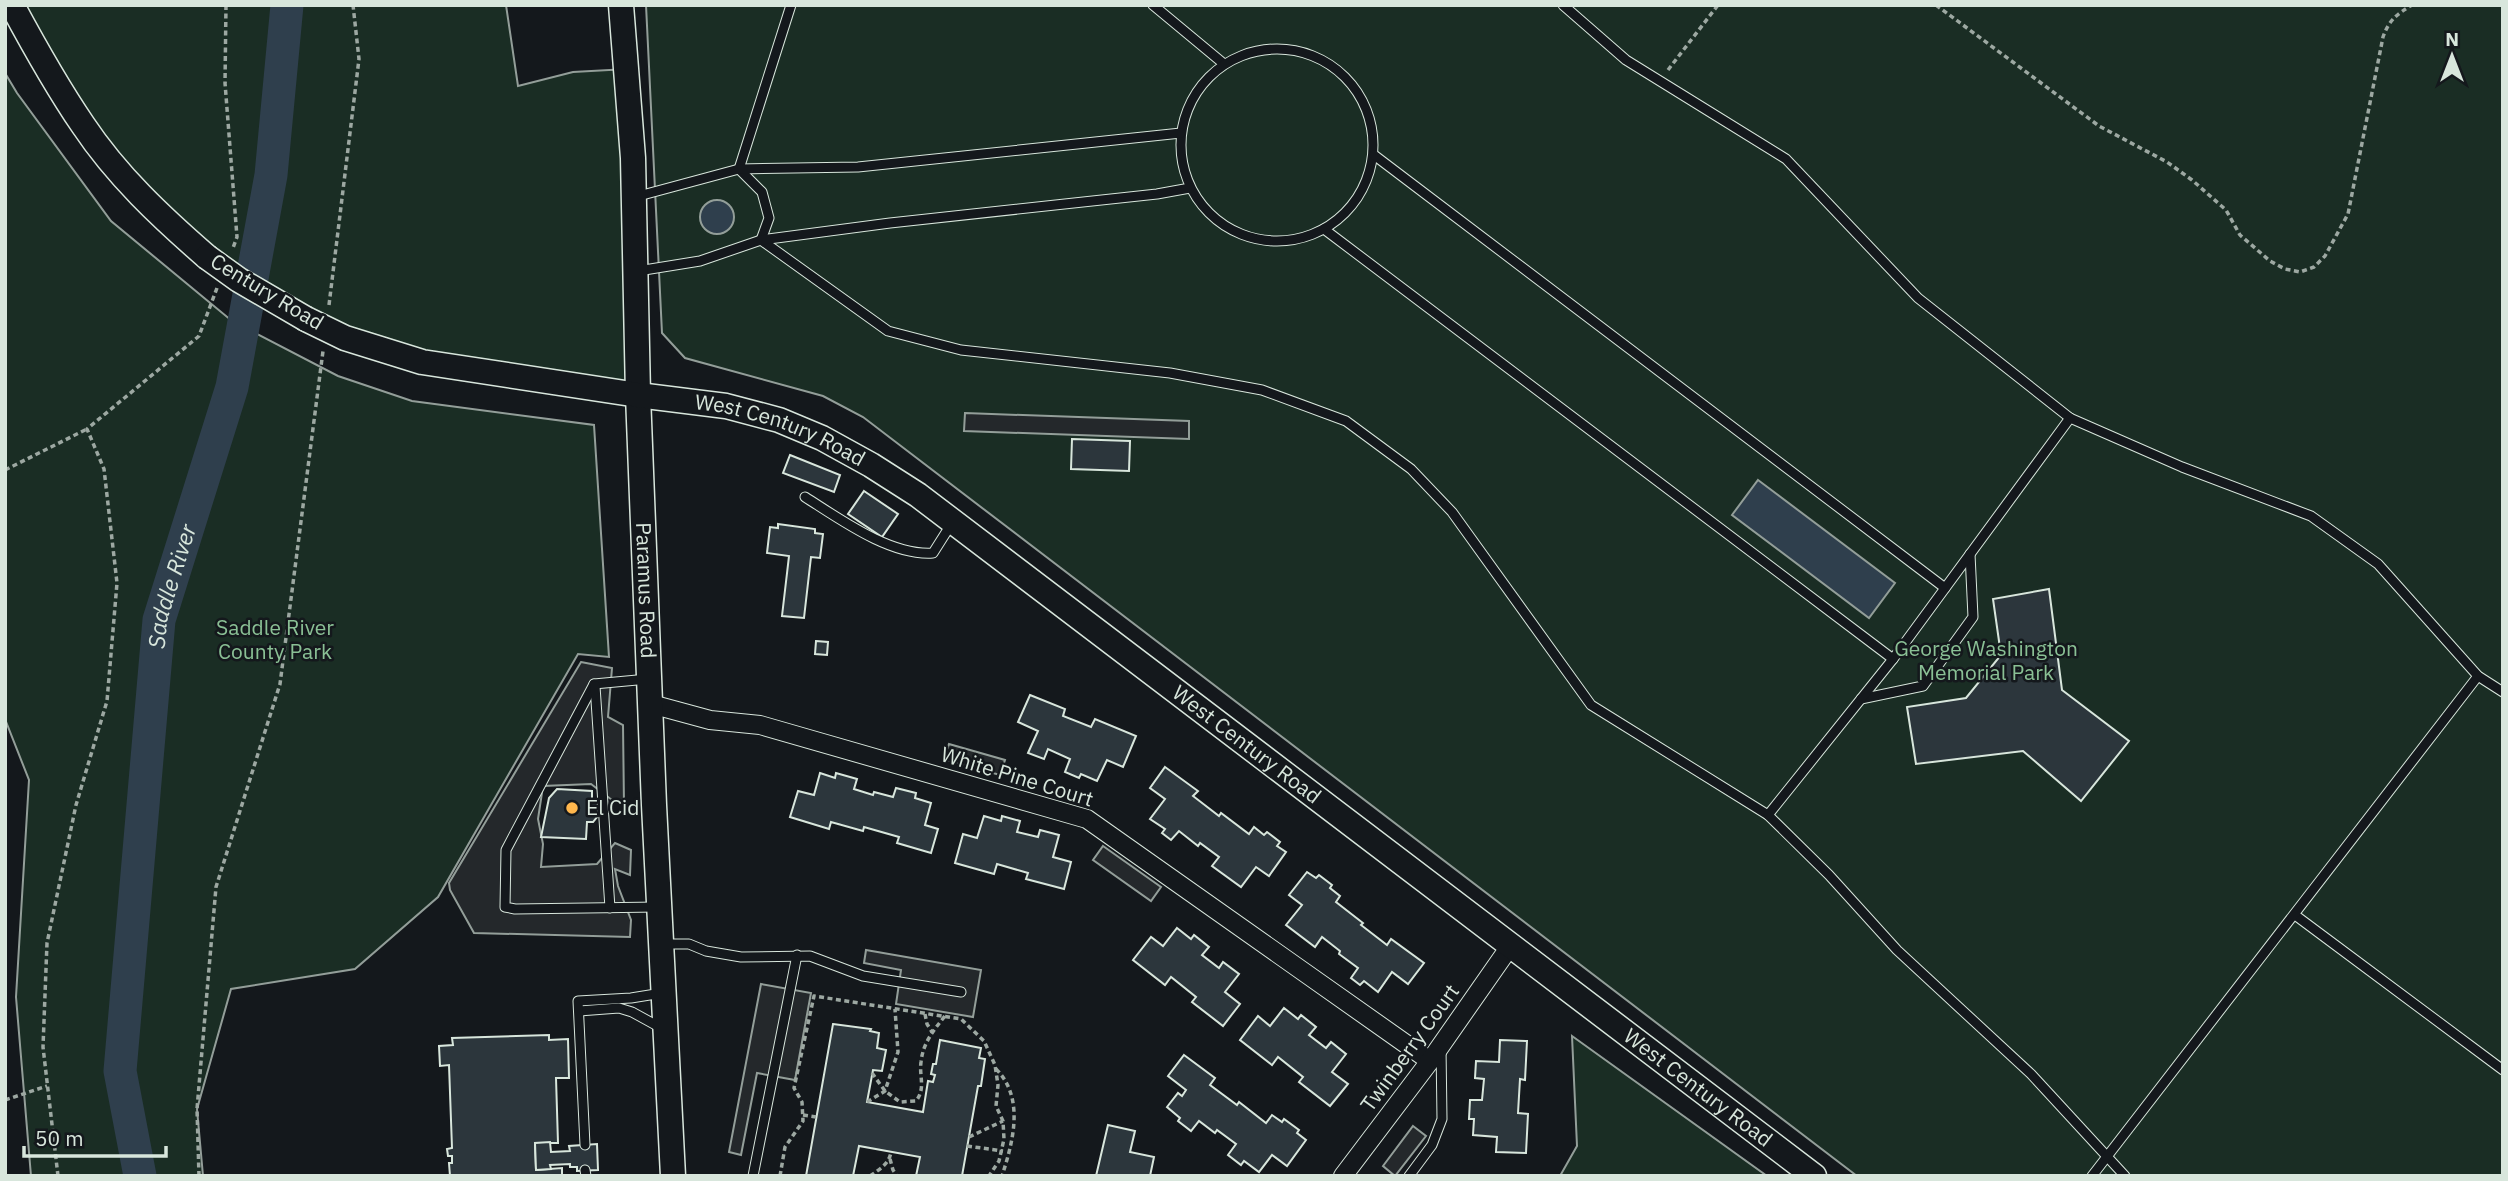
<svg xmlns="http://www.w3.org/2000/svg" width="2508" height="1181" viewBox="0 0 2508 1181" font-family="'IBM Plex Sans',sans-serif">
<rect width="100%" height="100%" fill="#14181c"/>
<g fill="#1a2d24" stroke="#939e99" stroke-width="2">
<path d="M12 5H506L518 86 573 72 627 69 638 395 345 338 151 207Z"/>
<path d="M646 5H2503V1176H1857L863 417 823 396 685 358 662 333Z"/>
<path d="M5 73 17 93 111 221 232 321 338 376 412 401 594 425 609 657 578 654 438 897 355 969 231 989 197 1109 203 1176H31L16 997 29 780 5 719Z"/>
<path d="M1572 1036 1767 1176H1560L1577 1146Z"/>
</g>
<g fill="#24282b" stroke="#939e99" stroke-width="2">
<path d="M965 413 1189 421V439L964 431Z"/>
<path d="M581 662 612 668 608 717 623 725 624 805 612 800 591 784 543 786 538 819 543 844 541 867 597 864 615 843 631 850 630 875 615 869 618 886 631 920 630 937 474 933 450 890 449 883Z"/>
<path d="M949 744 1005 760 1000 775 944 759Z"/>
<path d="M1103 846 1161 887 1151 901 1093 860Z"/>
<path d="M866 950 981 970 973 1017 896 1004 901 970 864 963Z"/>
<path d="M761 984 811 993 795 1080 757 1073 741 1155 729 1152Z"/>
<path d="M1413 1126 1426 1136 1395 1176 1383 1166Z"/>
</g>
<g fill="#2f3f4d" stroke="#939e99" stroke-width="2">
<circle cx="717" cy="217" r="17"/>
<path d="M1758 480 1895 583 1869 618 1732 515Z"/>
</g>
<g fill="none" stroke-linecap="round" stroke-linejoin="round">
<path stroke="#2f3f4d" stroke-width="33" id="s1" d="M140 1176 120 1071 159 620 232 387 271 175 287 5"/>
</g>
<g fill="#2c363c" stroke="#d8e6dc" stroke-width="2">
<path d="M1072 439 1130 441 1129 471 1071 469Z"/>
<path d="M790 455 840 475 834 492 783 473Z"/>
<path d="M864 491 898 514 882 537 848 514Z"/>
<path d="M778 524 815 529V533L823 534 820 558 811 557 804 618 782 616 789 556 767 553 770 527 778 528Z"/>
<path d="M2049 589 2062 690 2129 741 2081 801 2023 751 1916 764 1907 707 1966 698 2001 655 1993 599Z"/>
<path d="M816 641 828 642 827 655 815 654Z"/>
<path d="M1030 695 1065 709 1063 716 1091 727 1095 719 1136 736 1123 767 1107 760 1097 781 1081 774 1079 778 1065 772 1070 759 1048 749 1044 759 1028 753 1038 731 1018 722Z"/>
<path d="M1165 767 1198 791 1193 796 1219 816 1221 813 1249 834 1254 827 1264 835 1267 832 1280 842 1277 846 1286 852 1269 876 1256 867 1241 887 1212 866 1219 857 1200 843 1198 846 1179 831 1171 840 1162 833 1165 829 1150 819 1165 799 1150 788Z"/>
<path d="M820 773 835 778 836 773 857 779 854 789 873 795 874 792 893 797 896 788 916 793 915 798 931 803 925 825 938 829 931 853 897 843 899 837 864 827 863 831 831 822 829 829 790 817 798 791 814 795Z"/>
<path d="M557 789 592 791V800H598L597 817 593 822H587L586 839 541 837 549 798Z"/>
<path d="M984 816 1001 821 1002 816 1020 821 1017 832 1038 837 1040 830 1059 835 1053 857 1071 862 1064 889 1026 879 1028 873 997 864 994 874 955 863 963 834 977 838Z"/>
<path d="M1307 872 1316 878 1319 875 1332 885 1330 888 1340 896 1336 902 1363 923 1361 925 1387 945 1391 939 1424 963 1408 984 1392 972 1378 992 1364 981 1360 985 1351 978 1358 968 1339 954 1340 951 1322 937 1315 947 1286 925 1302 905 1289 895Z"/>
<path d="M1177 928 1191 939 1194 935 1209 947 1202 955 1219 968 1223 962 1239 974 1225 992 1240 1004 1223 1026 1192 1002 1196 997 1171 977 1165 985 1133 960 1151 937 1163 946Z"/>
<path d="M1284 1008 1298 1019 1301 1015 1316 1027 1309 1035 1326 1048 1331 1042 1346 1054 1332 1072 1348 1084 1330 1106 1299 1082 1303 1077 1278 1057 1272 1065 1240 1040 1258 1016 1270 1026Z"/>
<path d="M833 1024 871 1029 870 1031 879 1033 877 1048 886 1050 882 1071 873 1070 867 1102 923 1112 928 1081 933 1082 935 1075 931 1074 933 1064H936L940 1040 981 1048 979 1058 985 1059 981 1086H978L962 1176H916L920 1157 859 1146 853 1176H806Z"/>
<path d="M549 1035V1040L568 1039 569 1078H556L558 1143H535L536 1170 562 1168V1176H450L449 1163H452V1156H448L447 1149 452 1148 449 1065 440 1066 439 1046 453 1045 452 1038Z"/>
<path d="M1500 1040 1527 1041 1525 1080 1520 1079 1518 1113 1528 1114 1526 1153 1496 1152 1497 1137 1473 1135 1474 1119H1469L1470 1100H1482L1484 1079 1475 1078 1476 1061 1499 1062Z"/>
<path d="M1184 1055 1215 1078 1210 1085 1237 1105 1239 1102 1266 1123 1272 1115 1282 1122 1284 1119 1299 1130 1297 1133 1306 1140 1287 1166 1272 1155 1259 1172 1244 1161 1241 1165 1228 1155 1236 1144 1217 1130 1215 1133 1199 1121 1191 1131 1178 1121 1180 1118 1167 1107 1178 1093 1182 1096 1186 1090 1168 1076Z"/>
<path d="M1108 1125 1135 1131 1130 1152 1154 1157 1150 1176H1096Z"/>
<path d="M550 1142 551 1152 570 1151 569 1146 597 1144 598 1170 577 1171V1167H570V1164L550 1165 551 1169 536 1170 535 1143Z"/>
</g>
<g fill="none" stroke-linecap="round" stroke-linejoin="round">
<g stroke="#d8e6dc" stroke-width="11">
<g id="service">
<path d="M791 5 739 169 762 192 769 218 761 240 888 331 961 350 1170 373 1262 390 1346 421 1411 469 1452 512 1591 705 1768 815 1829 875 1897 950 2031 1074 2125 1176"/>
<path d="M1153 5 1224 64"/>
<path d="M1563 5 1626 60 1786 159 1918 298 2070 418 2182 467 2311 516 2378 564 2478 676 2503 692"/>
<circle cx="1277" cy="145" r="96"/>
<path d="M1374 155 1945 588"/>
<path d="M635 197 739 169 858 167 1181 133"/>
<path d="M1324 229 1893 659"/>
<path d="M638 271 700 261 761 240 890 223 1157 194 1190 188"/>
<path d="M805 497C840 519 890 556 933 553L952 523"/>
<path d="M594 684 506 850 505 907 515 909 658 907"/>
<path d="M594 684 648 679"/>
<path d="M595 686 610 908"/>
<path d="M1861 699 1923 686 1973 617 1970 554"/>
<path d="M1768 815 1893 659 2070 418"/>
<path d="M2295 915 2503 1070"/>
<path d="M663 944H689L706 951 741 957 810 956 863 976 961 992"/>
<path d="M579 1011 619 1008 632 1012 663 1029"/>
<path d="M585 1145 578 1001 631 998 662 993"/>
<path d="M585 1170 586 1176"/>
<path d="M753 1176 797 955"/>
<path d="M1409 1176 1432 1145 1442 1119 1441 1047"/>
<path d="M2092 1176 2478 676"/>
</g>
</g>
<g stroke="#d8e6dc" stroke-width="20">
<g id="minor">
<path d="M651 704 710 720 760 725 1087 819 1430 1061"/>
<path d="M1343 1176 1430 1061 1511 945"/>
</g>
</g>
<g stroke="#d8e6dc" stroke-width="27">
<g id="secondary">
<path d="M12 5C34 46 57 87 83 125 117 176 161 217 207 257"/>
<path id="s2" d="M621 5 633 158 638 395 654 805 673 1176"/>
<path id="s3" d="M306 319 345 338 422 362 638 395 726 406 779 420 822 438 871 465 918 495 1814 1176"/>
</g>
</g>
<g stroke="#9da8a2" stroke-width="3.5" stroke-dasharray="5 3.5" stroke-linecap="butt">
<path d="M226 5 225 83 237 237 233 248"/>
<path d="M1936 5 2099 126 2167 162 2192 180 2226 210 2240 235 2270 261 2285 269 2300 272 2314 267 2325 256 2348 214 2383 37C2389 20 2397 14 2412 5"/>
<path d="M1668 70 1718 5"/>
<path d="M329 305 359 59 353 5"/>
<path d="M5 470 87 429"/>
<path d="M925 1014 927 1024 932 1032"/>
<path d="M996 1069C1025 1098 1013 1142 1002 1176"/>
<path d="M872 1073 885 1091 900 1102 916 1101C926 1088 919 1077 921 1062 923 1043 933 1031 945 1016"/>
<path d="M5 1100 47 1086"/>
<path d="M867 1102 885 1091 898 1052 895 1009"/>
<path d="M803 1115 816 1117"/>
<path d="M969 1137 1003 1121"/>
<path d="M967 1146 1003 1151"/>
<path d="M890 1159 893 1170 897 1176"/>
<path d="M58 1176 43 1047 47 943 76 805 107 701 117 583 104 469 87 429 199 336 217 288"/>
<path d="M199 1176 197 1109 216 887 280 684 323 351"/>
<path d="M780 1176 785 1147 803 1121 802 1102 794 1088 814 996 961 1019 984 1041 995 1065 998 1085 996 1106 1003 1121 1004 1139 999 1161 989 1176"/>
<path d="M870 1176C880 1169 889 1164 891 1152"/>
</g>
<use href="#service" stroke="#14181c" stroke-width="9"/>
<use href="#minor" stroke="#14181c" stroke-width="18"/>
<use href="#secondary" stroke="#14181c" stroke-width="24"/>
<g stroke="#d8e6dc" stroke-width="27" stroke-linecap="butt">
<path id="secondary-bridge" d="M207 257 239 280 306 319"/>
</g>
<use href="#secondary-bridge" stroke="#14181c" stroke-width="24"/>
</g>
<circle fill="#ffb74d" stroke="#14181c" stroke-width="2.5" cx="572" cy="808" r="7"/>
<g text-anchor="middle" stroke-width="5" stroke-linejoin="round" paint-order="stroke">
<g font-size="21" fill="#d8e6dc" stroke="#14181c">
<text transform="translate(267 292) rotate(31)" y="7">Century Road</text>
<text dy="7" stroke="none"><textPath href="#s3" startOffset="490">West Century Road</textPath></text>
<text dy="7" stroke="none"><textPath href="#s2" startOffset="586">Paramus Road</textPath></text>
<text dy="7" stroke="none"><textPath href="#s3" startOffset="1057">West Century Road</textPath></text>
<text transform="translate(1017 777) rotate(17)" y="7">White Pine Court</text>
<text transform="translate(1410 1048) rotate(-54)" y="7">Twinberry Court</text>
<text dy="7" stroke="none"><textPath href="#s3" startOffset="1624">West Century Road</textPath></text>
</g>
<g font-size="21" fill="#8ac095" stroke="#14181c">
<text x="275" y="635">Saddle River<tspan x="275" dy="24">County Park</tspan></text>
<text x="1986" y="656">George Washington<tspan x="1986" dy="24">Memorial Park</tspan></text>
</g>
<g font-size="21" fill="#d8e6dc" stroke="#14181c" text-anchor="start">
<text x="586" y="815">El Cid</text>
</g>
<g font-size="23" font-style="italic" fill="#d8e6dc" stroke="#14181c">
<text dy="8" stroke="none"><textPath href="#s1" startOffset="595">Saddle River</textPath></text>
</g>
</g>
<rect width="2508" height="1181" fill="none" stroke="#d8e6dc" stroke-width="14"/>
<g transform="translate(2452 56)" stroke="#14181c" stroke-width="5" paint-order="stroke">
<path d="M0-5L12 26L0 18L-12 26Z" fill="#d8e6dc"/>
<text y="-10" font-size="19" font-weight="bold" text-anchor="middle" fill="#d8e6dc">N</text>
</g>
<path d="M24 1146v10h142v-10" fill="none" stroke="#d8e6dc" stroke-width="3.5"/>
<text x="35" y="1146" font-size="21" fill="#d8e6dc" stroke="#14181c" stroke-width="5" paint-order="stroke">50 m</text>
</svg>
